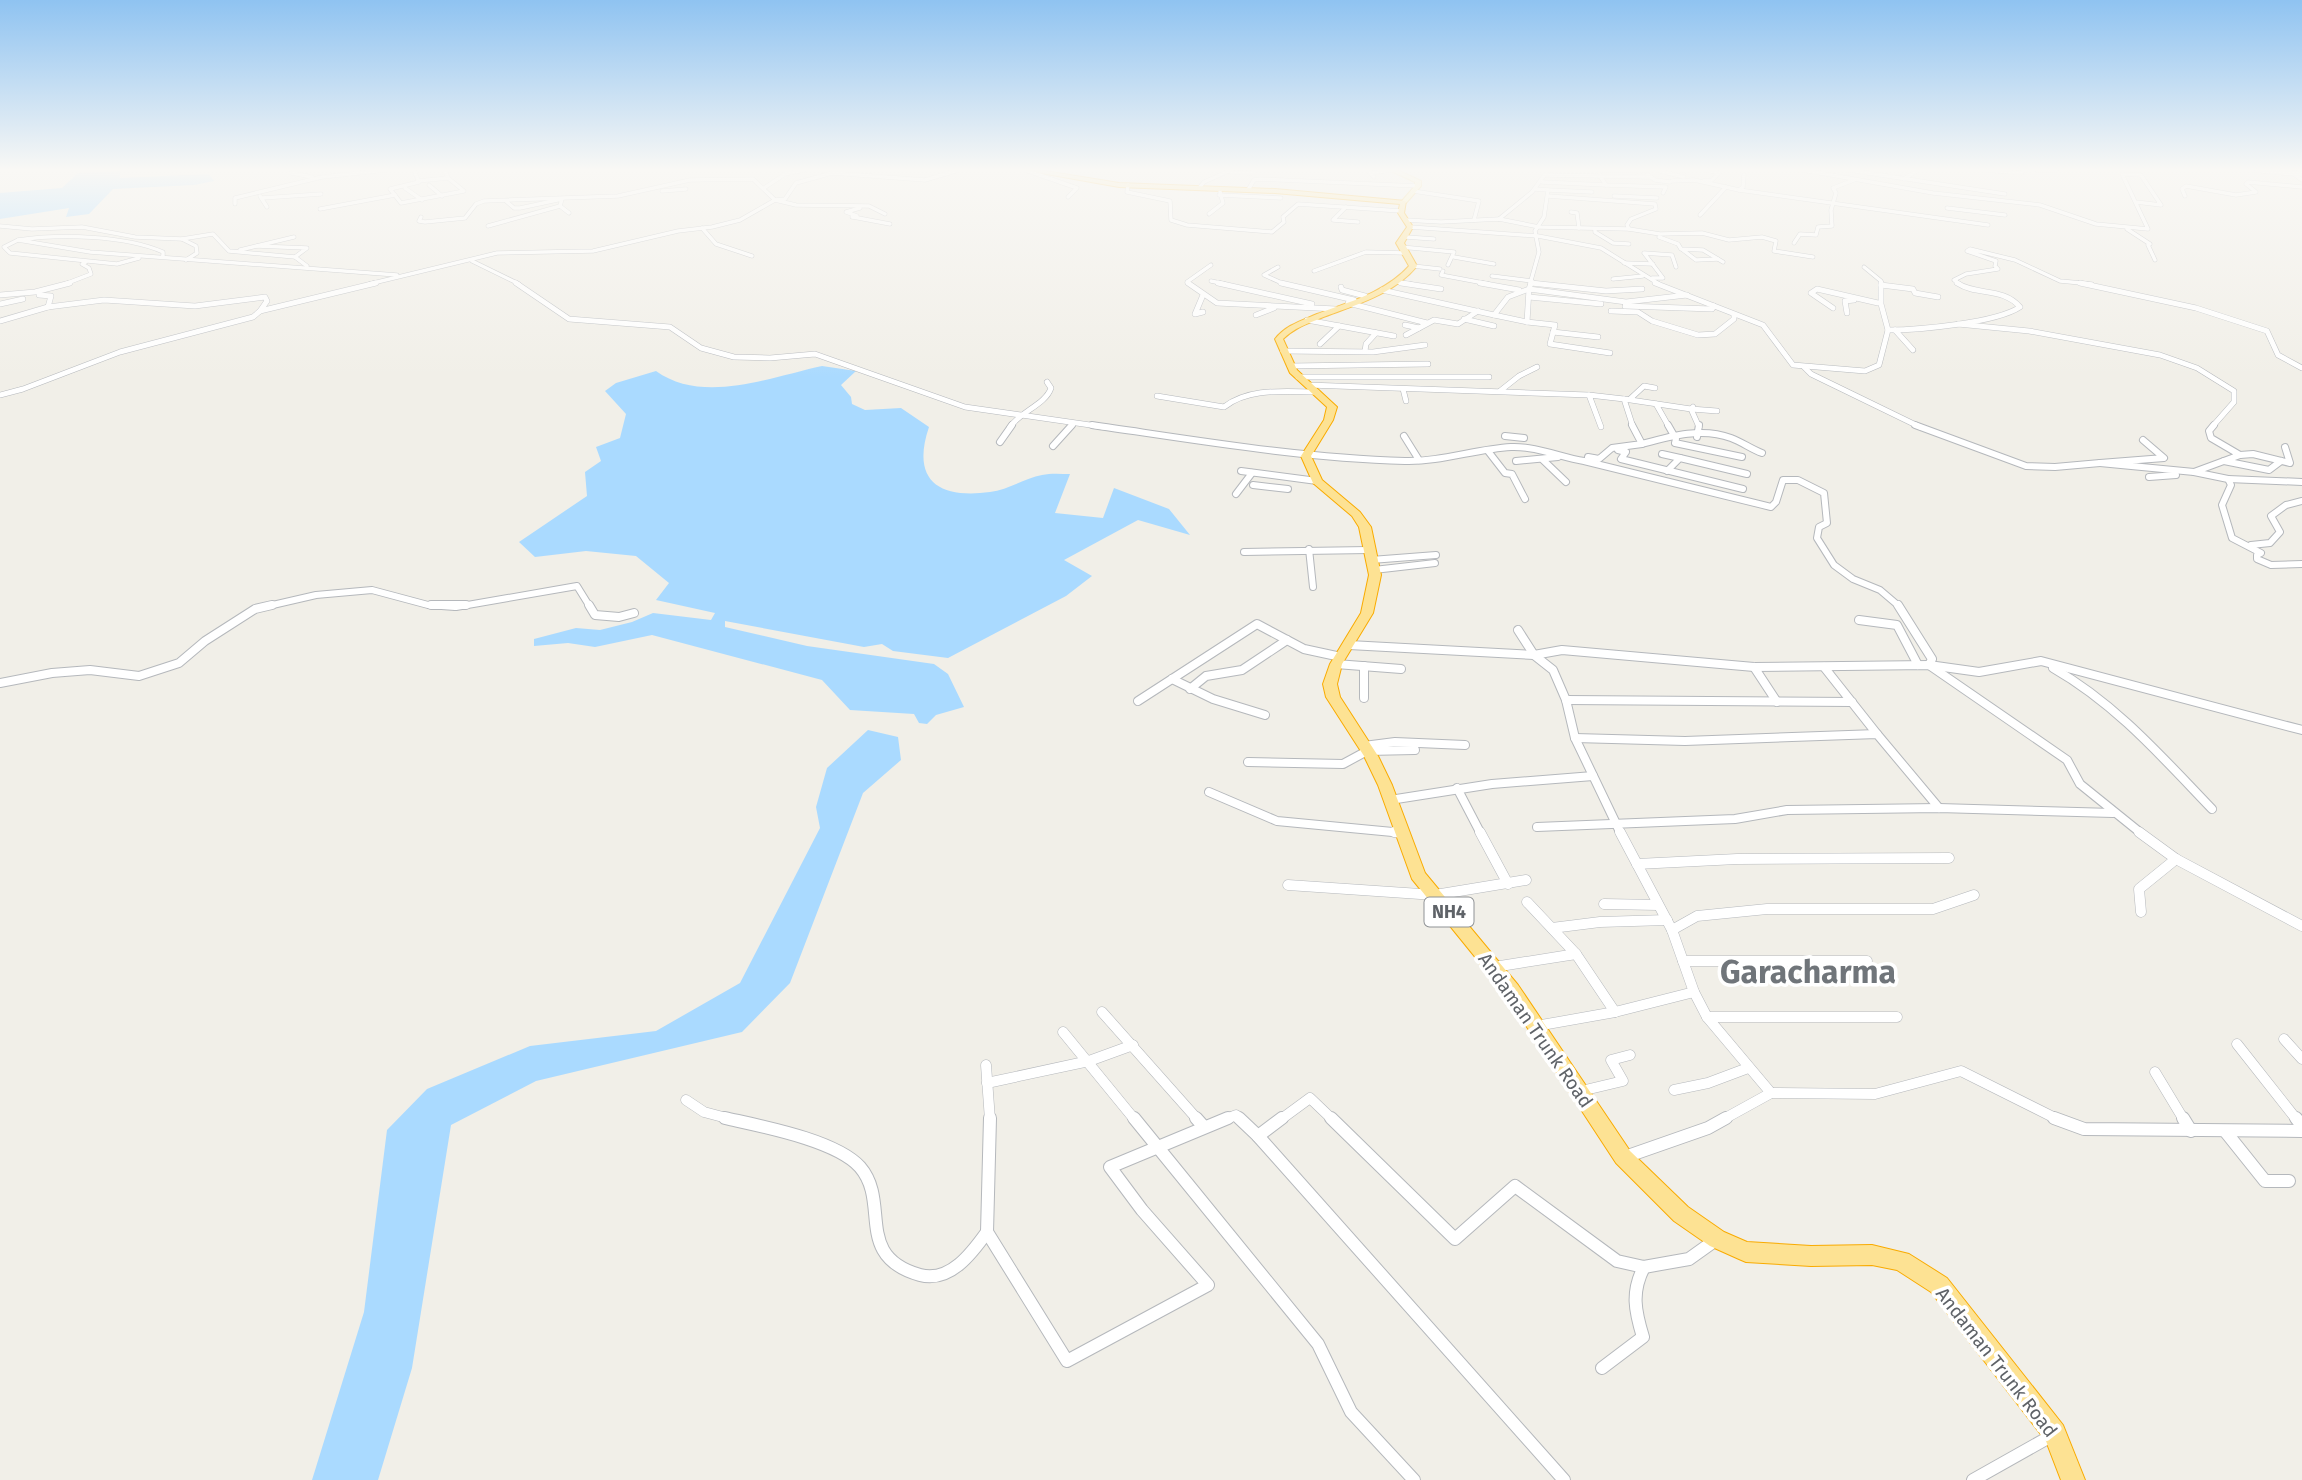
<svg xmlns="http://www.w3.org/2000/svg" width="2302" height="1480" viewBox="0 0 2302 1480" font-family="'Fira Sans',sans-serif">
<rect width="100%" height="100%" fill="#f1efe8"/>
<g fill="#aadaff">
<path d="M120 171V178L209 174 214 181 194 185 113 189 89 214 66 217 69 208 0 219V193L62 188 78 173Z"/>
<path d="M822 366 856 371 841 385 851 397 852 404 865 410 901 408 929 427C911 480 938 499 990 492 1008 490 1025 478 1042 475 1051 473 1061 474 1070 474L1055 513 1103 518 1114 488 1169 509 1190 535 1138 520 1064 560 1092 576 1066 596 948 658 893 651 882 644 864 647 725 621V627L807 646 934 664 948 674 964 707 936 715 927 724 919 723 914 714 850 710 822 680 652 635 595 647 568 643 534 646V639L576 628 600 630 632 622 653 613 711 620 715 613 656 600 669 583 636 556 586 551 535 557 519 542 587 496 585 472 601 461 596 447 620 438 626 414 605 391 616 383 656 371C703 405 771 377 822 366Z"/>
<path d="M868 730 898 737 901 760 863 793 790 983 742 1032 536 1081 451 1125 412 1368 378 1480H312L364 1312 387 1130 427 1089 530 1046 656 1031 740 983 820 828 816 807 827 768Z"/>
</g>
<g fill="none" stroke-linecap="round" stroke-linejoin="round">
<g stroke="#b5b8bc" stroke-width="4.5">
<g id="street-far5">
<path d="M414 170 419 182 390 189 401 203 464 191 448 178 445 170"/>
<path d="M1025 170 1077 188 1068 197"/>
<path d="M1599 170 1642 171"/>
<path d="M1656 170 1684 177"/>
<path d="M1683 170 1686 171"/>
<path d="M1707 170 1719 173"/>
<path d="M1803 170 1933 193 2040 205 2096 224 2148 229 2122 174 2141 175 2161 205 2136 202"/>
<path d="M1848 170 2005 194"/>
<path d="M1985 170 2022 173 2023 170"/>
<path d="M2037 170H2057"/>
<path d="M1230 172 1252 173 1255 170"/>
<path d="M291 173 312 177"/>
<path d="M1647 174 1655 180 1670 182"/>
<path d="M1545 175 1650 177"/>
<path d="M2295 175 2302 180"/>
<path d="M1600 176 1606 185 1666 187 1663 193"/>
<path d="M1374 177 1370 173 1393 170"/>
<path d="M1904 179 1918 170"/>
<path d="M418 181 448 178"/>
<path d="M1672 181 1694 180 1739 190 1743 187 1744 175"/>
<path d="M1703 181 1712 180 1719 173"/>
<path d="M1542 182 1606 185"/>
<path d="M429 185 442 196"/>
<path d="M1128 185 1127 192 1170 201 1171 220 1187 225 1272 232 1284 222 1283 217 1298 204 1401 211"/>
<path d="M405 188 422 200"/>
<path d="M764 188 785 174 804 170"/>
<path d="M1199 188 1204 182 1231 170"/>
<path d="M1248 190 1254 180 1260 179 1418 186"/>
<path d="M1548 190 1592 192"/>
<path d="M1739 190 1988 225"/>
<path d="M662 191 686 189"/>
<path d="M1413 191 1479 201 1474 220"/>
<path d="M1219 195 1281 198"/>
<path d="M260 196 267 207"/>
<path d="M1548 196 1655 204 1656 209 1631 219 1627 225 1629 229"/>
<path d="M1614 196 1657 198"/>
<path d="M2185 196 2182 189 2186 186 2236 195 2256 192 2246 184 2248 182 2302 187"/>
<path d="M262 198 321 194"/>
<path d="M506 201 514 208H520L562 199 560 206 569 213"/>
<path d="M235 204V198L322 177 386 170"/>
<path d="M1346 207 1333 220 1358 222"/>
<path d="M1947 208 2005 215"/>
<path d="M320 209 395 195"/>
<path d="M1571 212 1577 213 1579 228"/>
<path d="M1209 214 1223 203 1220 192"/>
<path d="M1700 215 1726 187"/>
<path d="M421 217 419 221 425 222 465 218 476 204 484 201 618 196 690 180 753 179 775 200 796 205 869 206 885 214"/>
<path d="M852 217 857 216 846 212 860 208"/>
<path d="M853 217 890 224"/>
<path d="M1499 219 1532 192 1546 173"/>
<path d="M1405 220 1441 222 1499 219 1539 227 1629 229 1660 234 1702 233 1729 240 1762 237 1776 241 1774 251 1813 257"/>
<path d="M0 226 32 229 82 227 135 237 182 239 213 234 229 251 295 257 307 266"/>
<path d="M488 226 560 206"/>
<path d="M1410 227 1538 236 1601 248 1659 284"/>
<path d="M702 228 716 244 752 256"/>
<path d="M1595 229V232L1613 243 1629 244"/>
<path d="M2127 229 2150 244 2148 245 2155 260"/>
<path d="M1406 237 1434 239"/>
<path d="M1659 237 1678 244 1681 249 1703 250 1723 262"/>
<path d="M182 239 196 246 197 253 186 260"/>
<path d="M18 240 4 247 10 253 117 264 139 258"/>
<path d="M1794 243 1800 234 1816 235 1818 227 1832 226 1831 210 1836 193 1833 188 1854 180"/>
<path d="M257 246 307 248 295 257"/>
<path d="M1401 247 1454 252 1448 265"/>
<path d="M240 250 294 237"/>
<path d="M1683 250 1696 260 1718 259"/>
<path d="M163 257V252C124 235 59 234 18 240L90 252 397 275"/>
<path d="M1454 257 1494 264"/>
<path d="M472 261 519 284"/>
<path d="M1624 263 1653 264"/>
<path d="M1413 266 1440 269"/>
<path d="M1278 267 1264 275 1284 284"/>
<path d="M1864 267 1881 281V284"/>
<path d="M1314 271 1366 252 1405 253"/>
<path d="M1443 271 1441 275 1489 284"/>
<path d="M1492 276 1532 281"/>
<path d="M1652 278H1663L1644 253 1672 255 1676 267"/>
<path d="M1613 279 1643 276"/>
<path d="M1211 281 1225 284"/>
<path d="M1398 282 1412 284"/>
<path d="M1531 283 1543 284"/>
<path d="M65 284 91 274 89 268 82 264 86 262"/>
<path d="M369 284 497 253 593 251 678 231 712 227 740 220 775 200 785 199 796 183 832 173 925 180 959 170"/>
<path d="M1190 284 1187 282 1211 265"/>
<path d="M1530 284 1539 252 1535 231 1544 217 1548 190 1535 189"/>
<path d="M1960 284 1954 280 1966 274 1998 269 1995 266 1996 261 1967 251 1970 249 2015 260 2060 281 2092 284"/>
</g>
</g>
<g stroke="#b5b8bc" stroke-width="6">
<g id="street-far4">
<path d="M516 283 569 319 670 327 701 348 734 357 770 358 815 354 965 407 1104 427"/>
<path d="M1188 283 1217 303 1336 309"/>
<path d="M1218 283 1312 304"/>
<path d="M1281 283 1354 300"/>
<path d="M1401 283 1441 289"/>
<path d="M1480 283 1519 290"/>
<path d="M1531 283 1606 291 1642 289"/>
<path d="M1655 283 1763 325 1793 365 1865 371 1879 365 1888 330C1918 330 1996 323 2020 307 2003 287 1977 296 1957 283"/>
<path d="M1881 283V304L1888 330"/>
<path d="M2080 283 2196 308 2267 331 2278 355 2302 368"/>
<path d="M1881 285 1913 289 1915 293 1938 297"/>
<path d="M1341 287 1342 290 1365 296"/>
<path d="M1382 290 1494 315 1508 297 1529 289 1531 283"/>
<path d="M0 295 35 292 70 283"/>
<path d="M39 295 51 296 48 307"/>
<path d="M1203 295 1195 314 1203 312"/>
<path d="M1529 297 1601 304"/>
<path d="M1348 303 1427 323"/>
<path d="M0 304 23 299"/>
<path d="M1625 306 1712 309 1714 306"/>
<path d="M1833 308 1811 293 1817 289 1878 303"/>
<path d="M1611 311 1638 312 1652 321 1698 335 1715 334 1734 319V315"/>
<path d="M1847 313 1845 301 1854 300"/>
<path d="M1256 315 1274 308"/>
<path d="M1494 315 1527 322 1529 289 1626 302 1687 295"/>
<path d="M1464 319 1494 326"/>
<path d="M1307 320 1394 336"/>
<path d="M0 321 48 307 104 300 195 306 265 297 267 301 260 311"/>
<path d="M1527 322 1555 325 1550 344 1610 353"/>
<path d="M1958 324 2029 331 2160 355 2197 368 2234 391V402L2212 427"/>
<path d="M1405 325 1419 328"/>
<path d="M1895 330 1913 350"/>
<path d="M1553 332 1598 337"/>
<path d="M1406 335 1434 320 1458 324 1478 311"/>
<path d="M1320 344 1339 326"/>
<path d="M1283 351 1373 352 1425 345"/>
<path d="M1365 351 1366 344 1376 333"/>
<path d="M1290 366 1428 364"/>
<path d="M1804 367 1811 374 1920 427"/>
<path d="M1298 377H1489"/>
<path d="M1308 385 1589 395 1601 427"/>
<path d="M1403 389 1406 401"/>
<path d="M1500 391 1519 376 1537 367"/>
<path d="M0 395 23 389 120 352 253 317 260 311 376 283"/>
<path d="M1589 395 1624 399 1633 427"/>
<path d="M1157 396 1224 407C1250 387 1286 392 1317 392"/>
<path d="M1624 399 1691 409 1699 427"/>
<path d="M1630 399 1644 386 1655 388"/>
<path d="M1656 404 1669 427"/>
<path d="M1693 407 1691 409 1717 411"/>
<path d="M1010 427C1020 412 1046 404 1051 388L1047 382"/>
<path d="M1070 427 1073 424"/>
</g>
</g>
<g stroke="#b5b8bc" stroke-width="8">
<g id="street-far3">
<path d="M1092 425C1196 440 1300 458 1405 461 1440 462 1476 449 1511 447 1536 446 1560 457 1584 461L1771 507 1776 502 1783 480H1798L1824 493 1827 523 1819 527 1817 538 1834 565 1853 579 1880 590 1900 607"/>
<path d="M1668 425 1676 439 1675 443 1742 457"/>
<path d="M1915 425 2026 466 2055 467 2100 463"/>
<path d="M2214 425 2209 431 2211 438 2240 455 2194 472 2228 479 2231 485 2222 505 2232 538 2261 553 2257 555V559L2271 565 2302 564"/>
<path d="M1404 436 1419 460"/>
<path d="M1505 436 1524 438"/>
<path d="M1697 437 1699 425"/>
<path d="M2143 440 2164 458 2100 463 2194 472"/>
<path d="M1000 442 1012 425"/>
<path d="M1642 444C1671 436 1702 427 1731 438 1742 442 1751 449 1762 453"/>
<path d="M1053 446 1072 425"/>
<path d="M1618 450 1626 452 1621 459 1743 489"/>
<path d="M1488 451 1505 473 1512 474 1525 499"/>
<path d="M1662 454 1680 458"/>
<path d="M2240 455 2253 454 2290 463 2285 447"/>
<path d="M1588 457 1599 459 1612 448 1642 444 1632 425"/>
<path d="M1543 460 1566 482"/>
<path d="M1516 461 1558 457"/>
<path d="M2224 461 2269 470 2281 461"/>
<path d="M1241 471 1317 481"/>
<path d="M1667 471 1680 458 1747 474"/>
<path d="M2149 477 2176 475"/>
<path d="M2228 479 2302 482"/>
<path d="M1253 485 1288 489"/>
<path d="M1236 494 1252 473"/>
<path d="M2251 545 2270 543 2280 532 2271 516 2286 505 2302 501"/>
<path d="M1309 549 1313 587"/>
<path d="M1244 552 1369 550"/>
<path d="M1371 560 1436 555"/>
<path d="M1374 570 1435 563"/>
<path d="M264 607 316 595 372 590 428 605 455 607"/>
<path d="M456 607 577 586 590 607"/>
</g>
</g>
<g stroke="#b5b8bc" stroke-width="10">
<g id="street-far2">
<path d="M431 605H466"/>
<path d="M589 605 595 615 619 617 634 613"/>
<path d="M1898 605 1932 659 1929 665 2067 760 2080 784 2142 834"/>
<path d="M1859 620 1897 625 1918 665"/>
<path d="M1518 630 1534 655 1553 670 1566 700 1575 738 1621 834"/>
<path d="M1349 645 1534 655 1562 650 1754 667 1929 665 1979 672 2041 661 2302 730"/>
<path d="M1336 664 1401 669"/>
<path d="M1364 666V698"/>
<path d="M1754 667 1777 702"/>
<path d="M1824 667 1877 734"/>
<path d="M2053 668C2116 704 2162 757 2212 809"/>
<path d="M1172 679 1213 699 1265 715"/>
<path d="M0 683 52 673 90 670 139 676 179 663 205 641 255 609 272 605"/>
<path d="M1190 689 1206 676 1242 670 1287 640"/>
<path d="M1566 700 1852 702"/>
<path d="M1138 701 1257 624 1304 649 1341 657"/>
<path d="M1575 738 1685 741 1877 734 1939 808"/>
<path d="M1364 746 1395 742 1465 745"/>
<path d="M1248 762 1343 764 1367 751 1415 750"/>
<path d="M1457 788 1481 834"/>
<path d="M1209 792 1277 821 1403 833"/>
<path d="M1390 800 1492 784 1593 776"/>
<path d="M1537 827 1735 819 1787 810 1939 808 2113 813"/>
</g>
</g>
<g stroke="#b5b8bc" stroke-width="11">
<g id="street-far1">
<path d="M1394 832 1403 833"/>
<path d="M1480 832 1508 884"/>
<path d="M1620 832 1672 930 1694 992 1707 1017 1771 1093"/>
<path d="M2139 832 2176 859 2302 926"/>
<path d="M1637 864 1737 859 1949 858"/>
<path d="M1288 885 1435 895 1526 880"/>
<path d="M1527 902 1576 954"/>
<path d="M1604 904 1658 905"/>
<path d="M2141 912 2139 889 2176 859"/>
<path d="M1552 928 1600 922 1667 920"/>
<path d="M1672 930 1697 916 1767 909H1933L1974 895"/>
<path d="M1683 961H1867"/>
<path d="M1494 967 1576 954 1615 1012"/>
<path d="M1102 1012 1198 1120"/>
<path d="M1707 1017H1897"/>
<path d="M1536 1026 1615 1012 1694 992"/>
<path d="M1063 1032 1135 1120"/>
<path d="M2284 1039 2302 1059"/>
<path d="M2237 1044 2297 1120"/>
<path d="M986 1065 990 1120"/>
<path d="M2155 1072 2184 1120"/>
<path d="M987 1083 1089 1061 1133 1045"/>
<path d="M1674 1090 1708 1083 1748 1068"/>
<path d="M1581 1091 1623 1081 1611 1060 1630 1055"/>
<path d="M686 1100 704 1112 734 1120"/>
<path d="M1224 1120 1236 1115 1241 1120"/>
<path d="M1280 1120 1310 1098 1333 1120"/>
<path d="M1722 1120 1771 1093 1875 1094 1961 1071 2059 1120"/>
</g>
</g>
<g stroke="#b5b8bc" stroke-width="14">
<g id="street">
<path d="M725 1118C760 1126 836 1140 860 1167 891 1203 853 1256 920 1275 950 1283 972 1253 987 1232"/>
<path d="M990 1118 987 1232 1067 1361 1208 1285 1142 1210 1110 1167 1228 1118"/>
<path d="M1134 1118 1318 1344 1351 1412 1414 1480"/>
<path d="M1196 1118 1204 1127"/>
<path d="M1239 1118 1258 1136 1282 1118"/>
<path d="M1331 1118 1455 1239 1515 1186 1617 1261 1644 1267 1689 1259 1717 1239"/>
<path d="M2054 1118 2084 1129 2302 1131"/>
<path d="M2183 1118 2191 1131"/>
<path d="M2296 1118 2302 1126"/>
<path d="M2225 1131 2265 1181H2289"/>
<path d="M1258 1136 1564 1480"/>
<path d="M1625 1157 1708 1128 1726 1118"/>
<path d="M1602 1368 1643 1337C1635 1311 1631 1292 1644 1267"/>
<path d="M1973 1480 2053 1435"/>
</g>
</g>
<g stroke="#b6babf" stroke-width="6">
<path id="secondary" d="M2257 170 2302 174"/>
</g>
<g stroke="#f2c960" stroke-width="2">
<path id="primary" d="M1389 170H1397L1421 181V186L1406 203 1401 202 1415 186V182Z"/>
</g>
<g stroke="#f9ab00" stroke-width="2">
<path id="highway" d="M1024 170H1039L1119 183 1275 189 1406 201 1404 213 1413 227 1404 243 1417 266C1393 295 1355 305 1321 318 1307 324 1294 328 1283 339L1297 370 1337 407 1333 420 1311 456 1322 480 1360 512 1371 527 1381 575 1373 613 1342 664 1337 684 1340 697 1378 756 1392 785 1425 873 1518 985 1630 1151 1688 1207 1724 1232 1747 1242 1811 1246 1872 1245 1909 1254 1947 1278 2063 1425 2085 1480H2061L2046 1441 1931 1292 1897 1270 1872 1265 1811 1266 1746 1262 1739 1259 1710 1246 1674 1221 1616 1163 1506 995 1412 879 1378 785 1364 756 1326 697 1323 684 1330 664 1361 613 1369 575 1359 527 1352 516 1313 483 1301 456 1324 420 1327 407 1290 373 1275 339C1286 325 1301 321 1317 314 1349 302 1386 292 1409 266L1396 243 1407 227 1398 213 1400 204 1275 193 1119 187Z"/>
</g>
<use href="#street-far5" stroke="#fff" stroke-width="3.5"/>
<use href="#street-far4" stroke="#fff" stroke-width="5"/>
<use href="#street-far3" stroke="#fff" stroke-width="6"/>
<use href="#street-far2" stroke="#fff" stroke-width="8"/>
<use href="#street-far1" stroke="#fff" stroke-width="10"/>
<use href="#street" stroke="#fff" stroke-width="12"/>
<use href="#secondary" stroke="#fff" stroke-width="5"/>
<use href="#primary" fill="#fff2af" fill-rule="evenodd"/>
<use href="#highway" fill="#fde293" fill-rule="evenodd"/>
</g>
<linearGradient id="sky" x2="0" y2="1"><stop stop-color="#8fc3f1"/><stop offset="0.45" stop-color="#f9f8f5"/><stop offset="1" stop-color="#f9f8f5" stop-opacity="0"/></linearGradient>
<rect width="2302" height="377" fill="url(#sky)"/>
<g text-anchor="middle" stroke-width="7" stroke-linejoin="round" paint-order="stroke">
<rect fill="#fff" stroke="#8f9295" stroke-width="2" x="1424.5" y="897.5" width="49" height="29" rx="5"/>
<g font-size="18" font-weight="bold" fill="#5f6368">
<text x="1449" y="918">NH4</text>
</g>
<g font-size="19" fill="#5f6368" stroke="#fff">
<text transform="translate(1536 1030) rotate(55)" y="7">Andaman Trunk Road</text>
<text transform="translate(1997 1362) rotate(52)" y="7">Andaman Trunk Road</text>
</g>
<g font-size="32" font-weight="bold" fill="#70757a" stroke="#fff">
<text x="1808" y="983">Garacharma</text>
</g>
</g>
</svg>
